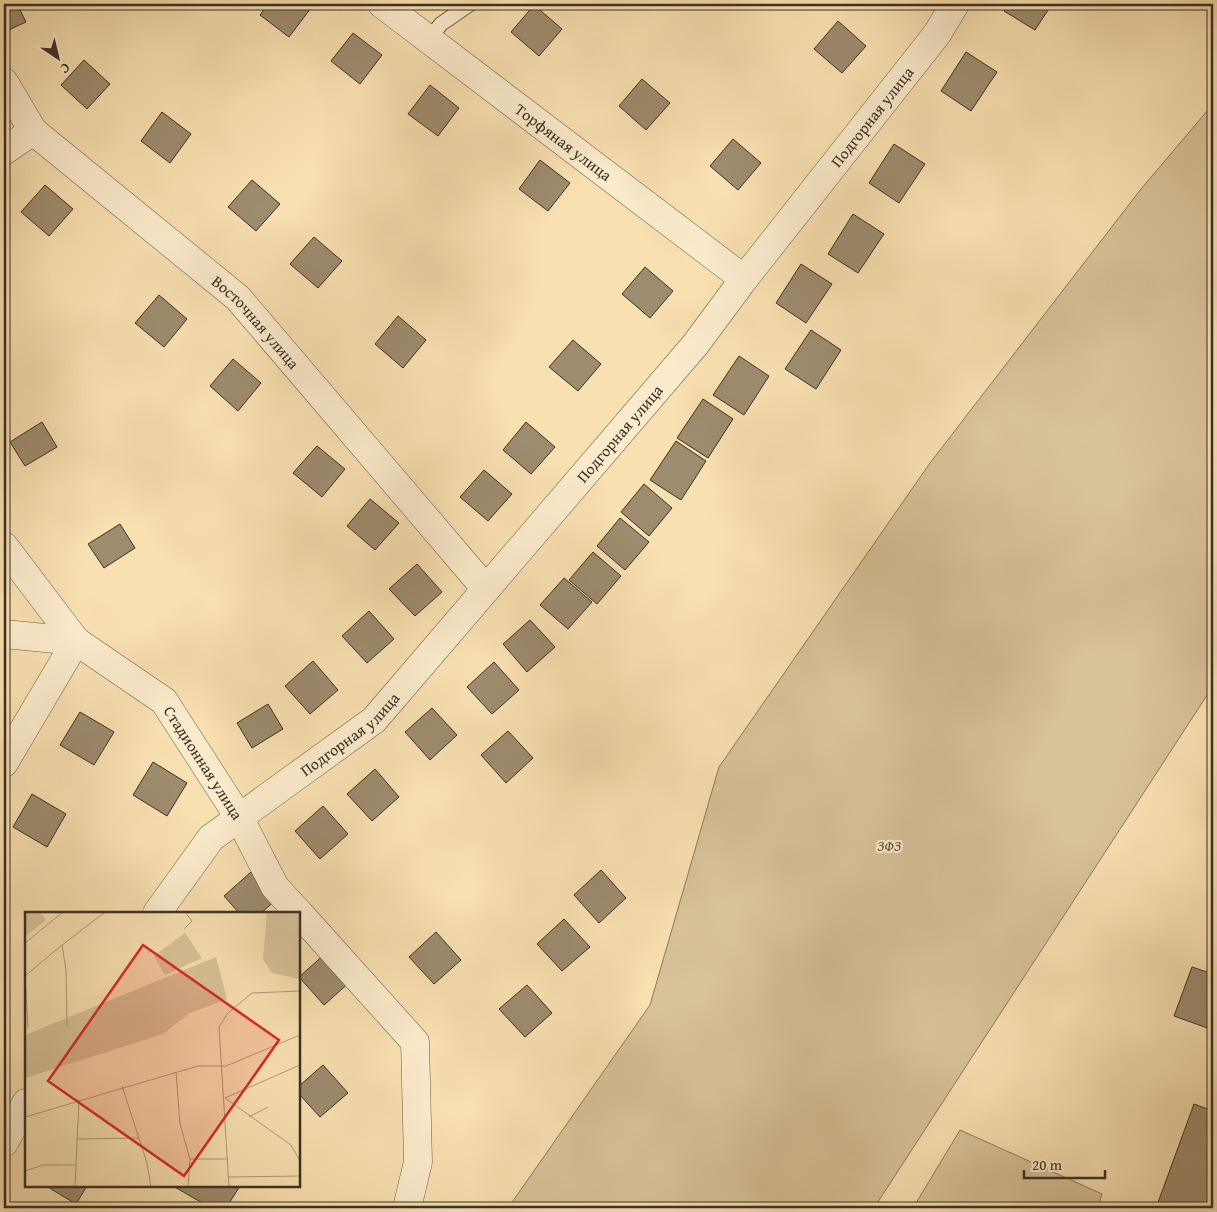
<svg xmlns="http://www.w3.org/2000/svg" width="1217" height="1212" viewBox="0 0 1217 1212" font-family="'Gentium Book Plus',serif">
<rect width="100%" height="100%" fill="#f9e0b0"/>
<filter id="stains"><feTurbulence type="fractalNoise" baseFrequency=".004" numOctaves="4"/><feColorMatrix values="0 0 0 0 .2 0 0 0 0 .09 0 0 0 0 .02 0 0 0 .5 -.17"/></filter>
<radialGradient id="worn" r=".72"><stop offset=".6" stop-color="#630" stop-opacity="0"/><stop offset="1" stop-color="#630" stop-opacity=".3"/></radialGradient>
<g fill="#d8c299" stroke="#887a60">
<path d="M1213 104V686L874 1208H508L650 1005 719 767 930 463 1141 189Z"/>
<path d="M960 1130 1102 1194 1098 1208H913Z"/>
</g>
<g fill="#9d8c6e" stroke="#393127">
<path d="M4 4H17L26 22 4 32Z"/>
<path d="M268 4H305L311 8 289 37 260 15Z"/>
<path d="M1009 4H1052L1035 30 1004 11Z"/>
<path d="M534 5 562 29 539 56 511 32Z"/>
<path d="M838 21 866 46 842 73 814 49Z"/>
<path d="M353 33 382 55 360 84 331 61Z"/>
<path d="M966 52 997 72 971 111 941 91Z"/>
<path d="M84 60 110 84 87 109 61 85Z"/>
<path d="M642 79 670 103 646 130 619 106Z"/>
<path d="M430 85 459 108 438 136 408 114Z"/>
<path d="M162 112 191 134 170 163 141 141Z"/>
<path d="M733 139 761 163 738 190 710 166Z"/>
<path d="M894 144 925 164 899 203 869 183Z"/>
<path d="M540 160 570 183 548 211 519 189Z"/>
<path d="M252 180 280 204 256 231 228 207Z"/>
<path d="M45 185 73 209 49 236 21 212Z"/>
<path d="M853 214 884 234 858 273 828 254Z"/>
<path d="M314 237 342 261 318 288 290 264Z"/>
<path d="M801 264 832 284 806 323 776 303Z"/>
<path d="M645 267 673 291 650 318 622 294Z"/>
<path d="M159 295 187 319 164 347 135 323Z"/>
<path d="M398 316 426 340 403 368 375 344Z"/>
<path d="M811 330 841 350 816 389 785 369Z"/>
<path d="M573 340 601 364 578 391 549 367Z"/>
<path d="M739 356 769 376 744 415 713 395Z"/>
<path d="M233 359 261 383 238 411 210 386Z"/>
<path d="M703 399 733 419 708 458 677 438Z"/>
<path d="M42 422 57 447 25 466 10 442Z"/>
<path d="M526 422 555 447 531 474 503 450Z"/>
<path d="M676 441 706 461 681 500 650 480Z"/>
<path d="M317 446 345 469 322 497 293 473Z"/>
<path d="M484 470 512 494 488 521 460 497Z"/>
<path d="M644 484 672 508 649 536 621 512Z"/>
<path d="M370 499 399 523 375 550 347 526Z"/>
<path d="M620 518 649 542 625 570 597 546Z"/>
<path d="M120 524 135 548 104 568 88 544Z"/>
<path d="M593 552 621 576 597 604 569 580Z"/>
<path d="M417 564 442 592 415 616 389 589Z"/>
<path d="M564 578 592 602 568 629 540 605Z"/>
<path d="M369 611 394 639 367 663 342 636Z"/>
<path d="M530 620 555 647 527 672 503 644Z"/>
<path d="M313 661 338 690 310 714 285 686Z"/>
<path d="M494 662 519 690 492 714 467 687Z"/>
<path d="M268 704 283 729 252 748 237 723Z"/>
<path d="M432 708 457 735 430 760 405 732Z"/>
<path d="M80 712 114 732 94 765 60 745Z"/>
<path d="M508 731 533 758 506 783 481 755Z"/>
<path d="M153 762 187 783 167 816 133 795Z"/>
<path d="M375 769 399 797 372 821 347 794Z"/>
<path d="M32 794 66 814 47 847 13 827Z"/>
<path d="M323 806 348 834 320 859 295 831Z"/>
<path d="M601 870 626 898 599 923 574 895Z"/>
<path d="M251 872 276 900 261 913H239L224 896Z"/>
<path d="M564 919 590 947 562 971 537 944Z"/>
<path d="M436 932 461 960 434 984 409 957Z"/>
<path d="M326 953 351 981 324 1005 299 977Z"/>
<path d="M1192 967 1213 974V1030L1174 1016Z"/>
<path d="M527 985 552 1013 525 1037 499 1009Z"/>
<path d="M323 1065 348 1093 320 1117 299 1094V1086Z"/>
<path d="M1194 1104 1213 1111V1202L1211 1208H1156Z"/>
<path d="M46 1186H87L76 1204Z"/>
<path d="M173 1186H240L226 1208H211Z"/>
</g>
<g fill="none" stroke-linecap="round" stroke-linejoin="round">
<g stroke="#695d49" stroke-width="16">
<path id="service" d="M429 39 441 24 470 4"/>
</g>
<g stroke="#695d49" stroke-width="29">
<g id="minor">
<path id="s1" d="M382 4 744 279"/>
<path id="s2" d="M4 82 33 131 238 298 486 589"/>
<path d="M4 151 33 131"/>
<path id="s3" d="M4 546 76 641 164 701 240 819 275 887 299 913"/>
<path d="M4 634 76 641 4 763"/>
<path id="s4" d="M157 913 211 838 374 720 695 345 744 279 937 34 955 4"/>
<path d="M299 913 415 1042 418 1162 407 1208"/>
<path d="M4 1143 26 1103"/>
</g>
</g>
<use href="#service" stroke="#fbebcc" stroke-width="14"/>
<use href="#minor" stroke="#fbebcc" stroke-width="28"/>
</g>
<g text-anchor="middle" stroke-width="4.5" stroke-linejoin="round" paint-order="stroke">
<g font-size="16" fill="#393127" stroke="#fbebcc">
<text dy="6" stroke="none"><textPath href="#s4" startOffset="1076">Подгорная улица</textPath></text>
<text dy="6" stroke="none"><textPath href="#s1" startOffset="228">Торфяная улица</textPath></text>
<text dy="6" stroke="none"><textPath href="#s2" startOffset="351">Восточная улица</textPath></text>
<text dy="6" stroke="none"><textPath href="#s4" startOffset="671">Подгорная улица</textPath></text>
<text dy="6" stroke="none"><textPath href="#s4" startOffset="266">Подгорная улица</textPath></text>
<text dy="6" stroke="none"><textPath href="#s3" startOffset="299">Стадионная улица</textPath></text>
</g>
<g font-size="16" font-style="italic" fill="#594e3e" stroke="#fbebcc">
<text x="889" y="851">ЗФЗ</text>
</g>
</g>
<g transform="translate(25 912)">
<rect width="275" height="275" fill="#f9e0b0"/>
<path d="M0 0H15L21 8 0 25ZM242 0H275V67L247 61 238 47ZM160 21 177 46 140 63 129 44ZM191 45 202 87 165 101 138 122 0 166V123Z" fill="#d8c299"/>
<path fill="none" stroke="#ac9a79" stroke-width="1" d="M159 17 167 9 160 0M0 31 38 0M37 33 80 0M0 64 37 33 41 58 42 115M0 64 3 115M275 153 200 186 266 233 275 249M151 160 155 212 165 247 163 275M97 174 122 251 126 275M0 205 173 154H201L275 123M224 205 243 195M52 227 114 226M165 247H203M0 259 18 253H50M203 265 275 264M50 275 54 188M204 275 194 115 203 101 227 81 275 79"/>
<path fill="#d62828" fill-opacity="0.15" stroke="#d62828" stroke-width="2.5" d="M118 33 254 128 159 264 23 169Z"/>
<rect width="275" height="275" fill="none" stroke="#393127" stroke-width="2.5"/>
</g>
<rect width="1217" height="1212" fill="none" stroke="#f9e0b0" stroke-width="20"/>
<rect x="5" y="5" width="1207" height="1202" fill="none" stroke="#393127" stroke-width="2.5"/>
<rect x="10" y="10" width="1197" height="1192" fill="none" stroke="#393127"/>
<g transform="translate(58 58) rotate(145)" stroke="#fbebcc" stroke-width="4" paint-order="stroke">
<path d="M0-4L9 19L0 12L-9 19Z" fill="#393127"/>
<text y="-8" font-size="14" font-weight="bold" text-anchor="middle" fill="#393127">С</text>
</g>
<path d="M1024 1170v8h81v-8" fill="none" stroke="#393127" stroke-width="2.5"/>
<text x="1032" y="1170" font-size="15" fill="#393127" stroke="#fbebcc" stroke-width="4" paint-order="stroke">20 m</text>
<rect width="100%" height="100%" filter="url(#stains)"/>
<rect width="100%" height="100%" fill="url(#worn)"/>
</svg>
